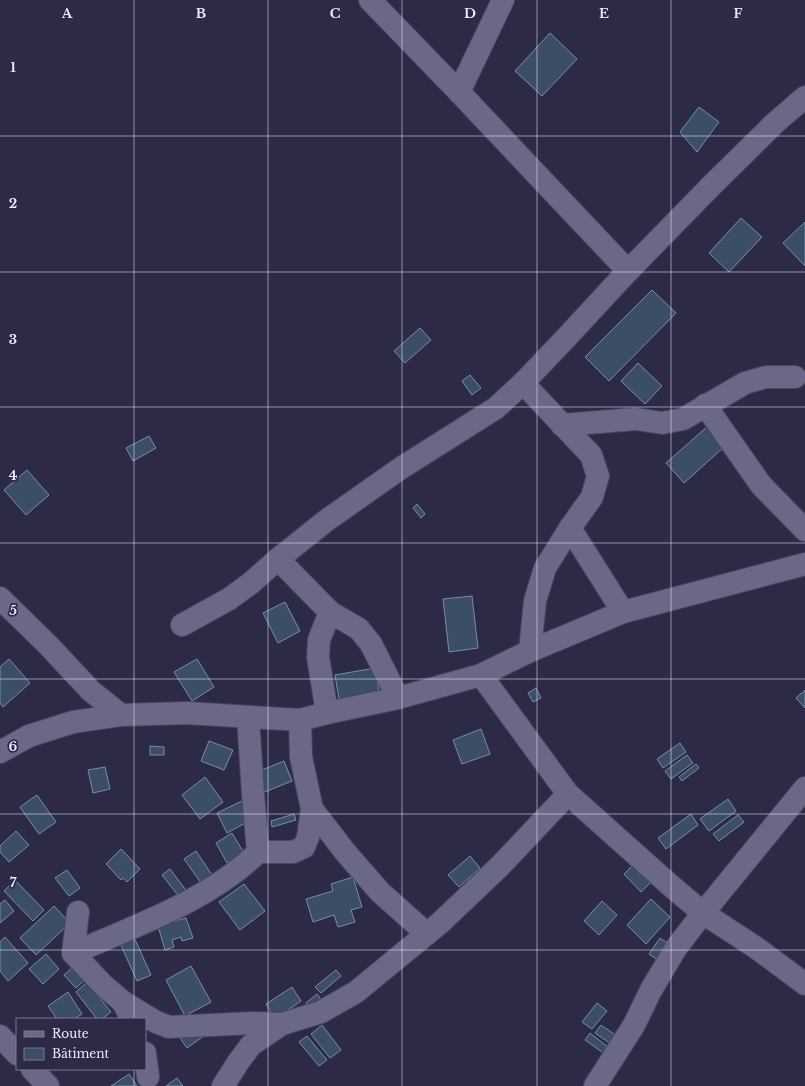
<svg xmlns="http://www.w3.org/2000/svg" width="805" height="1086" viewBox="0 0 805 1086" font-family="'Libre Baskerville',serif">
<rect width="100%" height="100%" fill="#2d2a45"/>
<g fill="#3c4e66" stroke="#798da8">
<path d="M550 33 577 59 542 96 515 71Z"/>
<path d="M699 107 719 122 697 152 680 132Z"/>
<path d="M741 218 762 237 729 272 709 253Z"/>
<path d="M805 222V266L783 243Z"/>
<path d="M652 290 676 313 609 381 585 357Z"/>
<path d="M420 328 431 340 405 363 394 351Z"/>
<path d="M638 363 662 386 645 404 621 381Z"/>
<path d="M470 375 481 388 472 395 462 381Z"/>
<path d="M708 426 725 446 684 483 666 463Z"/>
<path d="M149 436 156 448 133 461 126 448Z"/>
<path d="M27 470 49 495 26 515 4 490Z"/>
<path d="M417 504 425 514 421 518 413 508Z"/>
<path d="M472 596 478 648 449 652 443 599Z"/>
<path d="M285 602 300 631 278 643 263 613Z"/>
<path d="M9 659 30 683 3 707 0 703V667Z"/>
<path d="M197 659 214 687 192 701 174 672Z"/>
<path d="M375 668 379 692 339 699 335 675Z"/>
<path d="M536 688 541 698 533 702 528 693Z"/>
<path d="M805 690V708L796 698Z"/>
<path d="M481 729 490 754 462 764 453 740Z"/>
<path d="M209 741 233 750 224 770 201 761Z"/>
<path d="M680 743 686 752 663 768 657 759Z"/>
<path d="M150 746 164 747V755H150Z"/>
<path d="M687 755 693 763 671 779 665 771Z"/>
<path d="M284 761 292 781 265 792 257 772Z"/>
<path d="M696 764 699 768 682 781 679 777Z"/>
<path d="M105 767 110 789 93 793 88 770Z"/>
<path d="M205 777 223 802 200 819 182 795Z"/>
<path d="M37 795 56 822 39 834 20 807Z"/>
<path d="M728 799 736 811 709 831 700 819Z"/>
<path d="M242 801 251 820 227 833 217 813Z"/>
<path d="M294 814 296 820 272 827 271 821Z"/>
<path d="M691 814 698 825 666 849 658 838Z"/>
<path d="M738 815 744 822 719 841 713 834Z"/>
<path d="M16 831 29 845 9 862 0 852V846Z"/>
<path d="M232 833 244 853 227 863 216 843Z"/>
<path d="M121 849 140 869 127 882 123 878 121 880 106 864Z"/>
<path d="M196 851 212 875 201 883 184 859Z"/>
<path d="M470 856 480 868 459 887 448 875Z"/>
<path d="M634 864 651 882 641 892 624 874Z"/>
<path d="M170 869 188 893 181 899 162 875Z"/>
<path d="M67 870 80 888 69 896 55 878Z"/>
<path d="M353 877 362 907 351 910 355 922 338 927 334 915 313 922 306 899 333 891 331 884Z"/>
<path d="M15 880 44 910 33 921 4 891Z"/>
<path d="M244 884 265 911 240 930 219 902Z"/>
<path d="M651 899 670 917 646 944 627 925Z"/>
<path d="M5 900 14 911 0 923V904Z"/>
<path d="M602 901 617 915 599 935 584 921Z"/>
<path d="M54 906 70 923 36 955 20 938Z"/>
<path d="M186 918 193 938 182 941 181 937 172 940 174 947 165 950 158 926Z"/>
<path d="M133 935 151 975 137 981 119 941Z"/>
<path d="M5 937 28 963 8 981 0 971V942Z"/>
<path d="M660 938 670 945 659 961 649 954Z"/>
<path d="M46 954 59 969 43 984 29 969Z"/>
<path d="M74 966 86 979 76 988 64 975Z"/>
<path d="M191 966 211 1002 185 1016 166 980Z"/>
<path d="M336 970 341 976 321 993 315 987Z"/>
<path d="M87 982 111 1012 102 1019H97L76 992Z"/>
<path d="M292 987 301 1001 275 1019 266 1004Z"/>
<path d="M68 992 82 1014 74 1019H57L48 1006Z"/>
<path d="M317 994 322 1001 311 1010 306 1003Z"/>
<path d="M597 1003 607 1011 592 1029 582 1022Z"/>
<path d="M322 1025 341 1050 330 1058 311 1034Z"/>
<path d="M601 1025 617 1036 611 1044 595 1033Z"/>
<path d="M199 1026 205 1035 187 1048 180 1038Z"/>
<path d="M590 1033 613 1051 609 1057 585 1040Z"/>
<path d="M307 1036 327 1060 319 1066 299 1042Z"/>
<path d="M129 1074 137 1086H111Z"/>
<path d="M177 1078 183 1086H166Z"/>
</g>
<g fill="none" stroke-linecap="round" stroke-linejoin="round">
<g stroke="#49465d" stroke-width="24">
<g id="minor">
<path d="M370 0 459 92 628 271"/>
<path d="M459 92 503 0"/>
<path d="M523 383 591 455 598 476 592 497 570 528 623 612"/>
<path d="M705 405 761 485 805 530"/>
<path d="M562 425 636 419 662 423 683 419 745 383 766 377H795"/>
<path d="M278 559 330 612 359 629 371 644 398 698"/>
<path d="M0 598 49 646 91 691 121 715"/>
<path d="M182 625 229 599 251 583 278 559 327 520 401 468 496 408 523 383 565 339 628 271 712 185 776 122 805 97"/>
<path d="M530 651 535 601 545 568 570 528"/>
<path d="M327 713 318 657 319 640 330 612"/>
<path d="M0 752 29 736 73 722 121 715 187 713 300 720 327 713 398 698 481 675 530 651 623 612 805 564"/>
<path d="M805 788 703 913 755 947 805 984"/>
<path d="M568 794 670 885 703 913 676 948 651 990 634 1025 595 1086"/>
<path d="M312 809 346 853 380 892 427 934"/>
<path d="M258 852H293L304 847 308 837 312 809 301 757 300 720"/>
<path d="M78 912 73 953 103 985 123 1002 129 1014"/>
<path d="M73 953C133 927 212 899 258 852L253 794 248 717"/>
<path d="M123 1002 156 1022 169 1027 254 1023 282 1024"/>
<path d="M0 1036 17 1054"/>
<path d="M145 1053 148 1077"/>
<path d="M32 1069 48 1086"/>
<path d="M223 1086 239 1061 251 1045 282 1024 321 1012 356 992 440 923 500 866 568 794 481 675"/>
</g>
</g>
<use href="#minor" stroke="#6b6887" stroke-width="22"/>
</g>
<path fill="none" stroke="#ecebfd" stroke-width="1" stroke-opacity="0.55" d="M134 0V1019M268 0V1086M402 0V1086M537 0V1086M671 0V1086M0 136H805M0 272H805M0 407H805M0 543H805M0 679H805M0 814H805M0 950H805M134 1069V1086"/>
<g font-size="13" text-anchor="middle" font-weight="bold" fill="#ecebfd" stroke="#2d2a45" stroke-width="3.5" stroke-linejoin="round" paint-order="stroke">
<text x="67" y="18">A</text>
<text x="201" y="18">B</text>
<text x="335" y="18">C</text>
<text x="470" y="18">D</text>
<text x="604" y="18">E</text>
<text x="738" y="18">F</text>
<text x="13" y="72">1</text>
<text x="13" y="208">2</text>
<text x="13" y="344">3</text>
<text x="13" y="480">4</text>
<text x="13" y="615">5</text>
<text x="13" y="751">6</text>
<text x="13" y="887">7</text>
</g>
<rect x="16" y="1018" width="130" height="52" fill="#2d2a45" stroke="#79778f"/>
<rect x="24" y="1031" width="20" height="6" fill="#6b6887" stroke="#79778f"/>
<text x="52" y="1038" font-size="12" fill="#ecebfd">Route</text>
<rect x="24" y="1048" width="20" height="12" fill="#3c4e66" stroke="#79778f"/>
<text x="52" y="1058" font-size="12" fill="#ecebfd">Bâtiment</text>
</svg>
